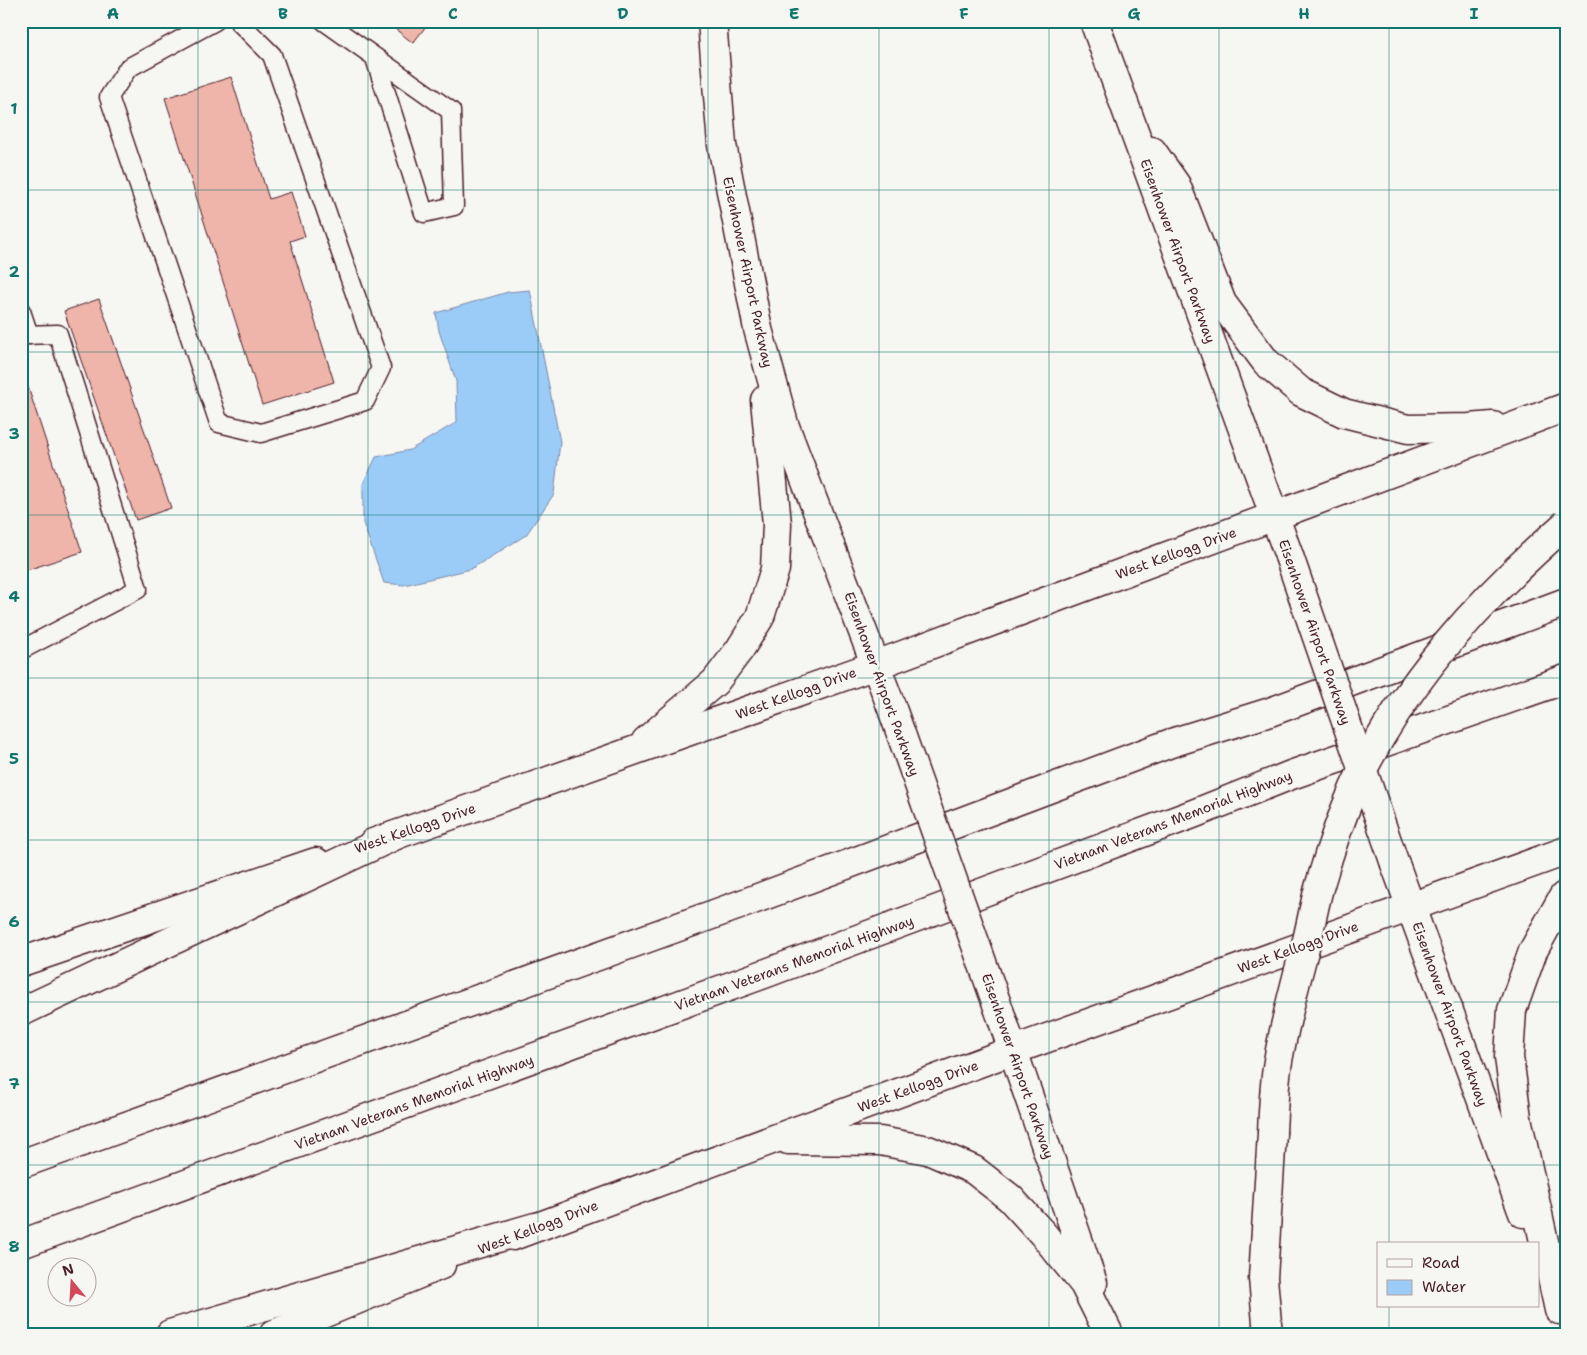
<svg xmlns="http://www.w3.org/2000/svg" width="1587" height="1355" viewBox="0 0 1587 1355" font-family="'Shantell Sans',sans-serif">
<rect width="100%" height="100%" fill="#f6f6f2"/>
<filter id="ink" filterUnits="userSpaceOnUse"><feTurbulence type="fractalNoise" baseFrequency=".02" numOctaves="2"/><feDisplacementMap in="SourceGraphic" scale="10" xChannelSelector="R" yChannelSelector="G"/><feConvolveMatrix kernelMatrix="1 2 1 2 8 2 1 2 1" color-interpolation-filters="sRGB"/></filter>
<g filter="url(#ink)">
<path fill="#9bccf8" stroke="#7b87a6" d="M530 290 560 442 554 494 526 535 471 569 404 585 384 583 363 523V484L376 457 410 450 457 422 456 381 439 331 436 313 508 292Z"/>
<g fill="#efb5ab" stroke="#4a1f2b">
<path d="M385 21H430L413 43Z"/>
<path d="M231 77 269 199 291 192 305 236 290 241 334 382 262 405 165 98Z"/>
<path d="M99 299 171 508 136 520 64 311Z"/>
<path d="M26 381 82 552 21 572V383Z"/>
</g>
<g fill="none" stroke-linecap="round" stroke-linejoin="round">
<g stroke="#4a1f2b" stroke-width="21">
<g id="lane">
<path d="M215 21 128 68 109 97 219 423 261 433 365 401 381 368 272 55 238 21"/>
<path d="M324 21 451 111 454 206 424 213 375 58"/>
<path d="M21 311 29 335"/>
<path d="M21 335 58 334 138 589 21 650"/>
</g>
</g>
<g stroke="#4a1f2b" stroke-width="31">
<g id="secondary">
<path d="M712 21 722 145 758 329 784 424 890 703"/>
<path d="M1094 21 1289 556"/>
<path d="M1152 151 1176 185 1222 303 1266 362 1301 392 1344 413 1408 429 1469 428 1493 426"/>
<path d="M646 741 715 682 740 649 760 617 775 569 777 524 765 400"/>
<path d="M373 843 876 665 1566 407"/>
<path d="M1395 864 1523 1213"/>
<path d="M21 962 316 862"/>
<path d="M999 1010 1093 1283"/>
<path d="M788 1140 880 1141 928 1150 974 1170 1010 1198 1043 1234 1084 1284 1109 1334"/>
<path d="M513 1236 1014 1050 1566 851"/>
<path d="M1559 1310 1517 1118 1509 1057 1512 1010 1533 951 1563 897 1566 895"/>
<path d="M274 1334 441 1265"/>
</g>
</g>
<g stroke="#4a1f2b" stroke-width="31">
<g id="highway">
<path d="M21 1012 396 835"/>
<path d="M21 1164 742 904 1171 743 1270 712 1566 602"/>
<path d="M21 1244 764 974 1193 814 1291 775 1566 679"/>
<path d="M170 1334 535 1227"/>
<path d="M1268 1334 1263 1278 1272 1133"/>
</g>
</g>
<use href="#lane" stroke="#f6f6f2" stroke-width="18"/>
<use href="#secondary" stroke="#f6f6f2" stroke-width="28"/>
<use href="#highway" stroke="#f6f6f2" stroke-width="28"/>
<g stroke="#4a1f2b" stroke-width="31" stroke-linecap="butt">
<g id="secondary-bridge">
<path d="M1289 556 1395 864"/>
<path d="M890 703 999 1010"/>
</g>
</g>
<g stroke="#4a1f2b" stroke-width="31" stroke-linecap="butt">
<path id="highway-bridge" d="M1272 1133C1273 1109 1274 1085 1278 1061 1285 1021 1296 980 1307 940 1312 920 1315 900 1321 881 1330 850 1341 818 1354 788 1401 685 1481 598 1566 524"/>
</g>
<use href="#secondary-bridge" stroke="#f6f6f2" stroke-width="28"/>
<use href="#highway-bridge" stroke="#f6f6f2" stroke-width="28"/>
</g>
</g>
<path fill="none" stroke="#0f766e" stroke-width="1" stroke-opacity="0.55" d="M198 21V1334M368 21V1334M538 21V1334M708 21V1334M879 21V1334M1049 21V1334M1219 21V1334M1389 21V1244M21 190H1566M21 352H1566M21 515H1566M21 678H1566M21 840H1566M21 1002H1566M21 1165H1566M1389 1306V1334"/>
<g text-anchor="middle" stroke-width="5" stroke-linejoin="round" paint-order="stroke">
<g font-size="14" fill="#4a1f2b" stroke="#f6f6f2">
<text transform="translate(1178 251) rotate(70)" y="5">Eisenhower Airport Parkway</text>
<text transform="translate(748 272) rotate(78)" y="5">Eisenhower Airport Parkway</text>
<text transform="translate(1176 553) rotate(-20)" y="5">West Kellogg Drive</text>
<text transform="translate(1315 632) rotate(71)" y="5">Eisenhower Airport Parkway</text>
<text transform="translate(882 684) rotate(70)" y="5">Eisenhower Airport Parkway</text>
<text transform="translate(796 693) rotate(-20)" y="5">West Kellogg Drive</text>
<text transform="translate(1173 820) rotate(-21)" y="5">Vietnam Veterans Memorial Highway</text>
<text transform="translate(415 828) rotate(-19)" y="5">West Kellogg Drive</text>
<text transform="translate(1298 947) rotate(-20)" y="5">West Kellogg Drive</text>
<text transform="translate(794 963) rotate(-20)" y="5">Vietnam Veterans Memorial Highway</text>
<text transform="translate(1450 1014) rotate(70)" y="5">Eisenhower Airport Parkway</text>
<text transform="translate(1018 1066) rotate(71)" y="5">Eisenhower Airport Parkway</text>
<text transform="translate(918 1086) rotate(-20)" y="5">West Kellogg Drive</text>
<text transform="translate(414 1102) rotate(-20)" y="5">Vietnam Veterans Memorial Highway</text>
<text transform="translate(538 1227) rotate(-21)" y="5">West Kellogg Drive</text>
</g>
</g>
<rect width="1587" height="1355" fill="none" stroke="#f6f6f2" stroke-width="55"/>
<rect x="1377" y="1242" width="162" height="65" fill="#f6f6f2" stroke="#b1a0a2"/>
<rect x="1387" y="1259" width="25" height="8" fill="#f6f6f2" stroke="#b1a0a2"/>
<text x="1422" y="1268" font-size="15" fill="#4a1f2b">Road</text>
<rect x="1387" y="1280" width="25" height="15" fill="#9bccf8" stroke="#b1a0a2"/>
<text x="1422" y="1292" font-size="15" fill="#4a1f2b">Water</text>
<g transform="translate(72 1282) rotate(342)"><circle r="24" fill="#f6f6f2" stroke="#b1a0a2"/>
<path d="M0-4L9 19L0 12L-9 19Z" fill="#d1495b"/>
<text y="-8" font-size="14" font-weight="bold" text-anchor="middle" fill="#4a1f2b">N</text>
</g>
<rect x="28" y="28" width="1532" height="1300" fill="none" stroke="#0f766e" stroke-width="2"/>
<g font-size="16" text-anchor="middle" font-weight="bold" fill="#0f766e">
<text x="113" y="19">A</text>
<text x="283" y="19">B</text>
<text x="453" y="19">C</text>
<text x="623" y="19">D</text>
<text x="794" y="19">E</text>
<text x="964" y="19">F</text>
<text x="1134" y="19">G</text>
<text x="1304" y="19">H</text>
<text x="1474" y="19">I</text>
<text x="14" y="114">1</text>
<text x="14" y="277">2</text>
<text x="14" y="439">3</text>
<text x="14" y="602">4</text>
<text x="14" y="764">5</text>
<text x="14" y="927">6</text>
<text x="14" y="1089">7</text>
<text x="14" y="1252">8</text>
</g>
</svg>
